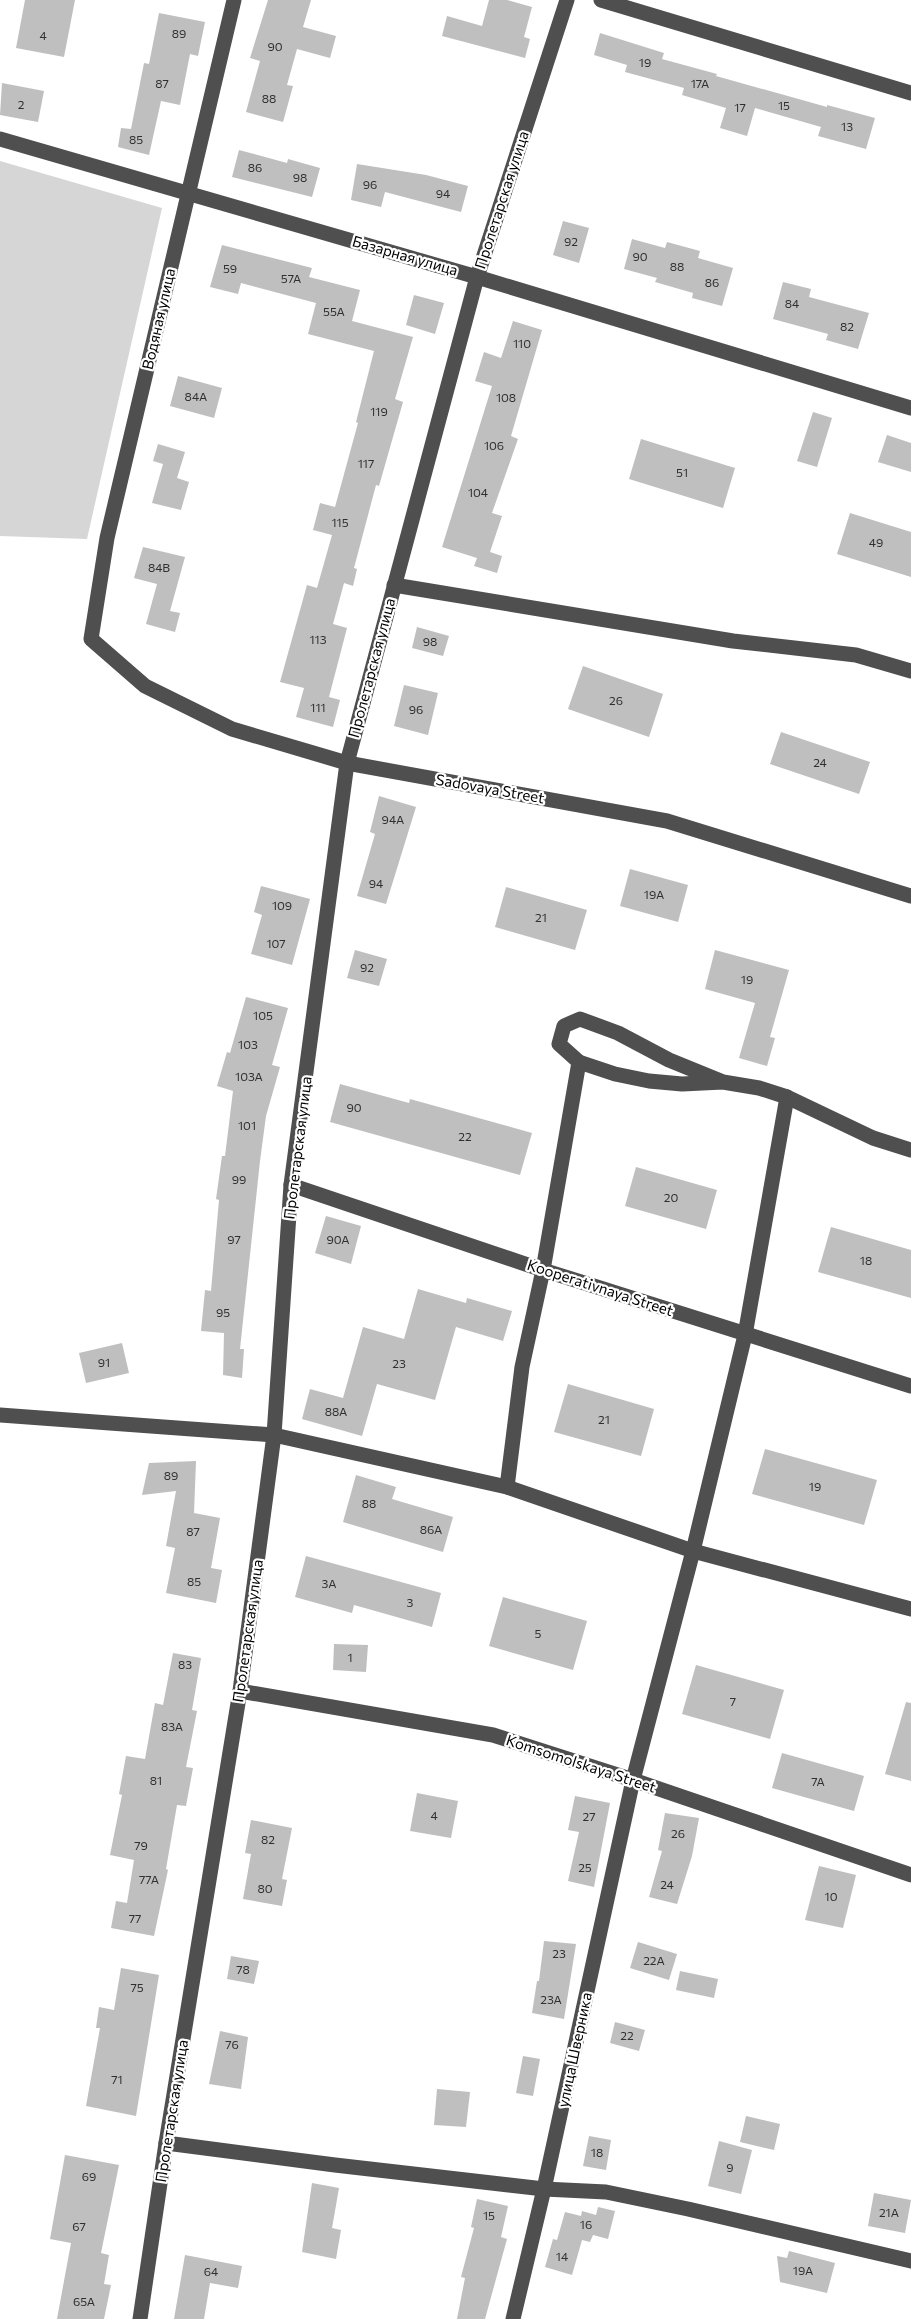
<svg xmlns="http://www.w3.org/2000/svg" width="911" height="2319" viewBox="0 0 911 2319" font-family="Commissioner,sans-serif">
<rect width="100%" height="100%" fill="#fff"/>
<path fill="#d6d6d6" d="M0 161 162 208 87 539 0 536Z"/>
<g fill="#bfbfbf">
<path d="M25 0H75L64 57 16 48Z"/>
<path d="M268 0H311L303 27 336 36 330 58 297 49 287 85 293 86 283 122 246 112 260 61 250 58Z"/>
<path d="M489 0H507L532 7 524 37 530 39 525 58 442 36 447 16 482 26Z"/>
<path d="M159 13 205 22 198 56 190 54 180 105 161 101 149 155 118 147 121 128 131 129 144 63 149 64Z"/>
<path d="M600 33 664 53 662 59 717 74 716 76 827 107V105L875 118 866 149 818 136 821 127 755 108 747 136 720 128 726 108 682 95 684 88 625 72 627 65 594 55Z"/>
<path d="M2 83 44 91 38 122 0 115Z"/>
<path d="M239 150 287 163 288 159 320 168 312 197 232 177Z"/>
<path d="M357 164 426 175 468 186 461 212 385 192 381 207 351 200Z"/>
<path d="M563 221 589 228 579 263 553 255Z"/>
<path d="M632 239 665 248 667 242 700 251 698 258 733 268 722 306 692 298 693 293 655 282 657 278 624 269Z"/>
<path d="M222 245 312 268 309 277 360 290 352 321 413 337 395 399 403 402 379 486 376 485 354 568 357 569 353 586 344 583 333 624 347 628 329 697 340 700 333 727 296 717 304 688 280 682 307 585 317 588 332 535 313 530 320 503 335 507 358 423 356 422 374 351 308 334 316 303 241 283 238 294 210 287Z"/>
<path d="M783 282 811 289 809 297 869 313 858 349 826 340 828 334 773 319Z"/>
<path d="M414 295 444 303 435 334 406 325Z"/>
<path d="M513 321 542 330 511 436 518 439 492 513 502 516 490 552 502 556 497 573 474 566 477 558 442 547 492 386 475 381 484 352 501 358Z"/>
<path d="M178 376 222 388 214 418 170 406Z"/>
<path d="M813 412 832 418 817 467 797 461Z"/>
<path d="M887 435 911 443V472L878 462Z"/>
<path d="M641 439 735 468 723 508 629 479Z"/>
<path d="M158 444 185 452 177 478 189 482 181 510 152 503 163 464 153 461Z"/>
<path d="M850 513 911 532V577L837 554Z"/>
<path d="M143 547 185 557 170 611 180 613 175 632 146 624 157 584 134 578Z"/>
<path d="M417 627 449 636 443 656 412 648Z"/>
<path d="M583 666 663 694 649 737 568 709Z"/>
<path d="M404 685 438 693 428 735 394 726Z"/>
<path d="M781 732 870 762 859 794 770 764Z"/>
<path d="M379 796 416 807 386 904 357 896 375 834 370 832Z"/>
<path d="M630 869 688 885 678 922 620 906Z"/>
<path d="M261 886 310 899 292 965 251 954 262 915 254 912Z"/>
<path d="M506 887 587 910 575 950 495 927Z"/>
<path d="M355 950 387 959 379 986 347 978Z"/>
<path d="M715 950 789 970 770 1037 775 1038 767 1066 739 1058 755 1003 705 989Z"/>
<path d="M246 997 288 1008 272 1065 280 1067 266 1116 260 1161 240 1349H244L242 1378 223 1375 224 1333 201 1331 205 1290 211 1291 219 1200 216 1199 222 1156H225L233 1091 217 1086 227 1052 230 1053Z"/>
<path d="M340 1084 409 1103 410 1099 532 1133 520 1175 330 1122Z"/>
<path d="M636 1167 717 1190 706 1229 625 1206Z"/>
<path d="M326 1216 361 1226 351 1264 315 1253Z"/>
<path d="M831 1227 911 1250V1298L818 1272Z"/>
<path d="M418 1289 466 1303 467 1298 512 1311 503 1341 456 1327 435 1400 377 1384 362 1436 302 1419 310 1389 343 1398 363 1327 404 1339Z"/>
<path d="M122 1343 129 1373 86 1383 79 1353Z"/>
<path d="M568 1384 654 1409 641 1456 554 1432Z"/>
<path d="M765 1449 877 1480 864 1525 752 1494Z"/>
<path d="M196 1461 194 1513 220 1518 211 1568 222 1570 216 1603 166 1593 175 1548 166 1546 176 1491 142 1495 149 1463Z"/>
<path d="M356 1475 396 1487 392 1499 453 1517 443 1552 343 1522Z"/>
<path d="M306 1556 441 1593 432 1627 354 1605 352 1613 295 1597Z"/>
<path d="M503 1597 587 1621 573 1670 489 1646Z"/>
<path d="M334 1644 368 1645 366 1672 333 1670Z"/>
<path d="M173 1653 201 1658 192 1710 197 1711 186 1767 193 1768 186 1806 177 1805 166 1869 168 1870 154 1936 111 1928 116 1901 127 1903 134 1860 110 1855 122 1795 119 1794 126 1756 145 1759 155 1703 163 1705Z"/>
<path d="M696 1665 784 1690 770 1739 682 1714Z"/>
<path d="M906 1702 911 1703V1781L885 1774Z"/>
<path d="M782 1753 864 1776 854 1811 772 1788Z"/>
<path d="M417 1793 458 1801 451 1838 410 1831Z"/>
<path d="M575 1796 610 1803 594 1887 568 1881 579 1832 568 1830Z"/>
<path d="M665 1813 699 1818 692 1856 677 1904 649 1897 662 1851 658 1850Z"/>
<path d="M251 1820 292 1828 282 1879 287 1880 282 1906 243 1899 251 1854 245 1853Z"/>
<path d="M819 1866 856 1875 843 1928 805 1920Z"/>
<path d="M544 1941 576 1944 564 2019 532 2013 537 1981H539Z"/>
<path d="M638 1942 677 1954 669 1980 630 1968Z"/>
<path d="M231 1956 259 1961 254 1984 227 1979Z"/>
<path d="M121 1968 159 1975 136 2116 86 2106 100 2028H96L99 2007 114 2010Z"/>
<path d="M680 1971 718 1979 714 1998 676 1990Z"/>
<path d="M615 2022 645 2030 639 2051 610 2043Z"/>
<path d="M220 2031 248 2037 241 2089 209 2084Z"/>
<path d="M523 2056 540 2059 533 2096 516 2093Z"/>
<path d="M437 2089 470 2092 466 2127 434 2125Z"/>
<path d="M746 2116 780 2124 774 2150 740 2142Z"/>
<path d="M589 2136 611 2140 606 2170 583 2166Z"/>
<path d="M719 2141 752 2150 741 2194 708 2186Z"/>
<path d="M65 2155 119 2165 101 2253 109 2255 104 2284 111 2285 104 2319H57L71 2243 50 2239Z"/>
<path d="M312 2183 339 2188 332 2228 341 2230 336 2259 302 2252Z"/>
<path d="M874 2193 911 2200 905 2233 868 2226Z"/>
<path d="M477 2199 508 2206 501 2237 507 2239 485 2319H457L465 2278 461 2277 474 2228 471 2227Z"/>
<path d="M598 2207 615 2211 608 2239 593 2235 590 2242 582 2240 572 2275 545 2267 553 2239 557 2240 565 2212 581 2216 582 2211 596 2215Z"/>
<path d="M789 2251 835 2263 827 2293 780 2282 777 2256 787 2258Z"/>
<path d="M185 2255 242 2266 238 2288 210 2283 204 2319H174Z"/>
</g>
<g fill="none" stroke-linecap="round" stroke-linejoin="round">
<g stroke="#4f4f4f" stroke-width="15">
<path d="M234 0 107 538 91 639 145 686 232 729 347 763 667 821 911 896"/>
<path d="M601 0 911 93"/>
<path d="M0 139 477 277 911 408"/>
<path d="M394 585 733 641 856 655 911 671"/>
<path d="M723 1082 669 1060 618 1033 580 1019 564 1026 559 1044 579 1062 615 1074 649 1081 682 1084 723 1082 759 1088 787 1097 873 1138 911 1150"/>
<path d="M291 1185 543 1270 911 1386"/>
<path d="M0 1415 274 1435 507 1487 693 1551 911 1609"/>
<path d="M507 1487 522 1367 543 1270 579 1062"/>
<path d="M240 1691 493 1735 633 1780 911 1875"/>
<path d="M166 2143 335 2165 544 2189 606 2192 688 2209 911 2261"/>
<path d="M140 2319 166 2143 240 1691 274 1435 291 1185 347 763 477 277 567 0"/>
<path d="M513 2319 544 2189 633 1780 693 1551 745 1335 787 1097"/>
</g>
</g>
<g text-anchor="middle" stroke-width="4.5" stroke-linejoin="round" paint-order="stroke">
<g font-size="12" fill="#303030">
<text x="179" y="38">89</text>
<text x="43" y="40">4</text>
<text x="275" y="51">90</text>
<text x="645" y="67">19</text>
<text x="162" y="88">87</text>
<text x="700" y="88">17А</text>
<text x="269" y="103">88</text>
<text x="21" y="109">2</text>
<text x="784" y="110">15</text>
<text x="740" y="112">17</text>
<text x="847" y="131">13</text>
<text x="136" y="144">85</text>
<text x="255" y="172">86</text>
<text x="300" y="182">98</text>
<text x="370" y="189">96</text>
<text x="443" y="198">94</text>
<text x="571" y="246">92</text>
<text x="640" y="261">90</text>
<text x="677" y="271">88</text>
<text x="230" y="273">59</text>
<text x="291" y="283">57А</text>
<text x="712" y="287">86</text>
<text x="792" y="308">84</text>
<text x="334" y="316">55А</text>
<text x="847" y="331">82</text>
<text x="522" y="348">110</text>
<text x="196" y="401">84А</text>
<text x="506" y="402">108</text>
<text x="379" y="416">119</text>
<text x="494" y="450">106</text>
<text x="366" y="468">117</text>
<text x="682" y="477">51</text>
<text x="478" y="497">104</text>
<text x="340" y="527">115</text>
<text x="876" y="547">49</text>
<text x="159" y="572">84В</text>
<text x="318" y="644">113</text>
<text x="430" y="646">98</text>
<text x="616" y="705">26</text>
<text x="318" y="712">111</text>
<text x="416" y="714">96</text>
<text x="820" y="767">24</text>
<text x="393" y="824">94А</text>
<text x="376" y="888">94</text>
<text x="654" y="899">19А</text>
<text x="282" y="910">109</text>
<text x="541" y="922">21</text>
<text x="276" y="948">107</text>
<text x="367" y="972">92</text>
<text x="747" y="984">19</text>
<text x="263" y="1020">105</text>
<text x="248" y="1049">103</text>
<text x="249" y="1081">103А</text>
<text x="354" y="1112">90</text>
<text x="247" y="1130">101</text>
<text x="465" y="1141">22</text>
<text x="239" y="1184">99</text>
<text x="671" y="1202">20</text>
<text x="234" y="1244">97</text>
<text x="338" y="1244">90А</text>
<text x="866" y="1265">18</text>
<text x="223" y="1317">95</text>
<text x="104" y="1367">91</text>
<text x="399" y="1368">23</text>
<text x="336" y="1416">88А</text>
<text x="604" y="1424">21</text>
<text x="171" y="1480">89</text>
<text x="815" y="1491">19</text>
<text x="369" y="1508">88</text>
<text x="431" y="1534">86А</text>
<text x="193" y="1536">87</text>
<text x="194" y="1586">85</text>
<text x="329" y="1588">3А</text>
<text x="410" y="1607">3</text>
<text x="538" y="1638">5</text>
<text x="350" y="1662">1</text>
<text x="185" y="1669">83</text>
<text x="733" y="1706">7</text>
<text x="172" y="1731">83А</text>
<text x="156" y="1785">81</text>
<text x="818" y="1786">7А</text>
<text x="434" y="1820">4</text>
<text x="589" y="1821">27</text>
<text x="678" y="1838">26</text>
<text x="268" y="1844">82</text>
<text x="141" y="1850">79</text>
<text x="585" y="1872">25</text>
<text x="149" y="1884">77А</text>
<text x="667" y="1889">24</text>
<text x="265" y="1893">80</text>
<text x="831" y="1901">10</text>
<text x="135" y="1923">77</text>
<text x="559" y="1958">23</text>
<text x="654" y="1965">22А</text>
<text x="243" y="1974">78</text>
<text x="137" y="1992">75</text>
<text x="551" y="2004">23А</text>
<text x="627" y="2040">22</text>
<text x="232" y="2049">76</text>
<text x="117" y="2084">71</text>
<text x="597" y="2157">18</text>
<text x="730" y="2172">9</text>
<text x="89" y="2181">69</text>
<text x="889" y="2217">21А</text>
<text x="489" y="2220">15</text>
<text x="586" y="2229">16</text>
<text x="79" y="2231">67</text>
<text x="562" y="2261">14</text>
<text x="803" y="2275">19А</text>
<text x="211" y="2276">64</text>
<text x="84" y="2306">65А</text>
</g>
<g font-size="15" fill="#000" stroke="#fff">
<text transform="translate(502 200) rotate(-72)" y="5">Пролетарская улица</text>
<text transform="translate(405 256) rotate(16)" y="5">Базарная улица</text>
<text transform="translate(159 319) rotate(-77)" y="5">Водяная улица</text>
<text transform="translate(372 668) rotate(-75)" y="5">Пролетарская улица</text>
<text transform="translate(490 789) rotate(10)" y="5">Sadovaya Street</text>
<text transform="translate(298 1148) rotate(-83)" y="5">Пролетарская улица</text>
<text transform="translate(600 1288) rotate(18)" y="5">Kooperativnaya Street</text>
<text transform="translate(248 1631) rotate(-82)" y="5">Пролетарская улица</text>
<text transform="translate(581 1764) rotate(18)" y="5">Komsomolskaya Street</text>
<text transform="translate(575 2050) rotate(-78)" y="5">улица Шверника</text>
<text transform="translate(172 2111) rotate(-81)" y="5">Пролетарская улица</text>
</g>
</g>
</svg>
